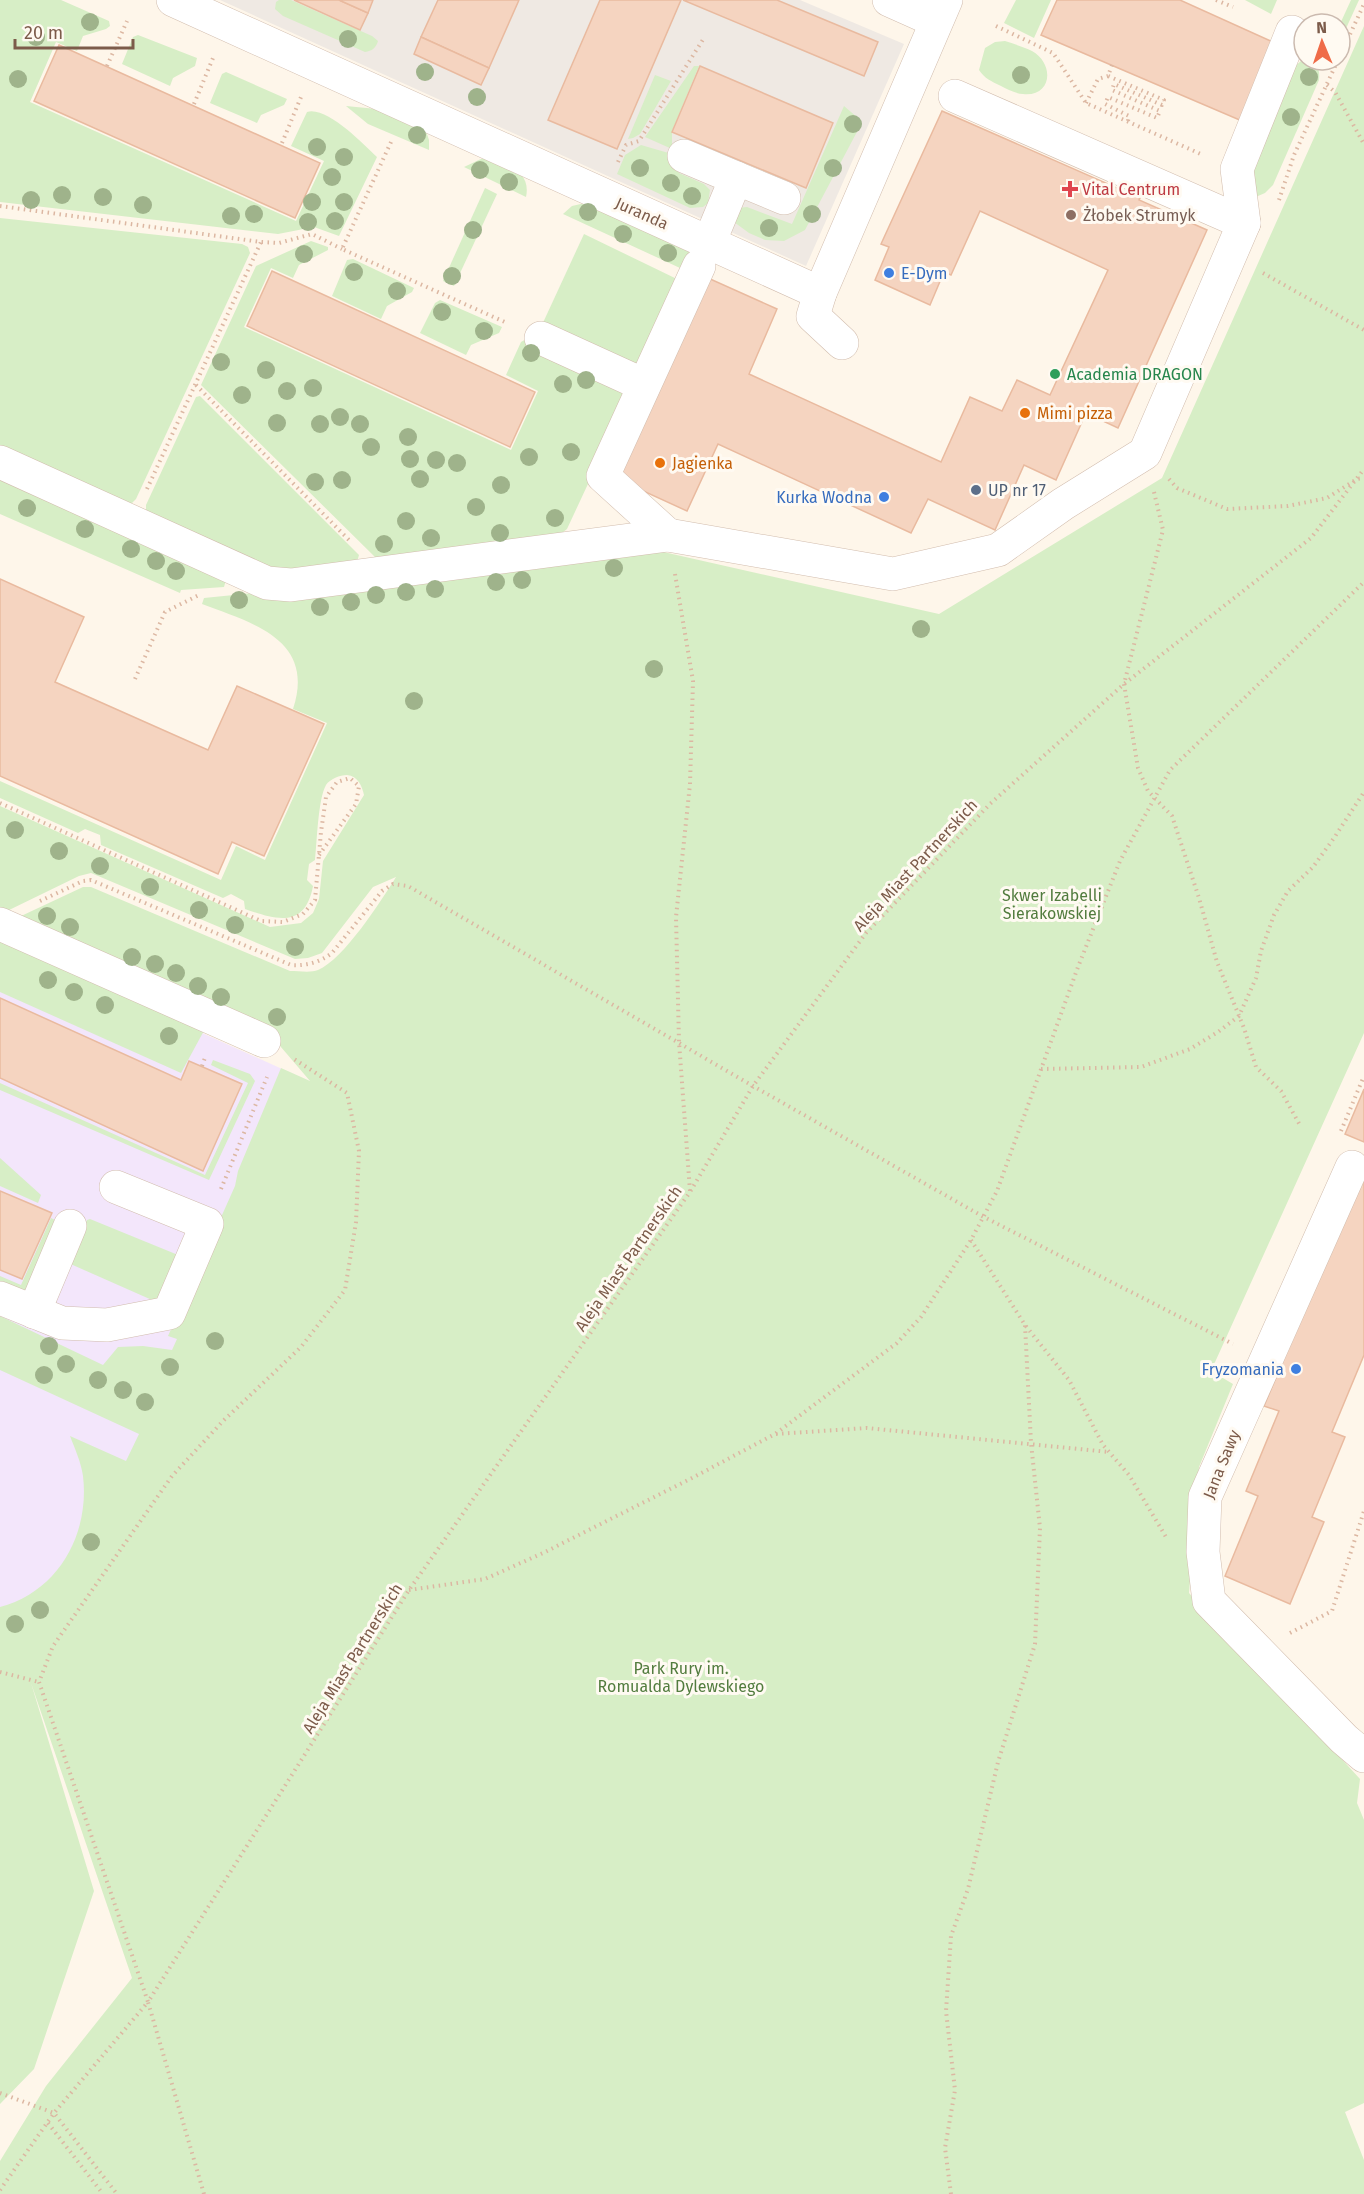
<svg xmlns="http://www.w3.org/2000/svg" width="1364" height="2194" viewBox="0 0 1364 2194" font-family="'Fira Sans',sans-serif">
<rect width="100%" height="100%" fill="#fef6ea"/>
<path fill="#efe9e3" d="M220 0H800L904 44 806 266Z"/>
<path fill="#f3e6fb" d="M0 942 311 1082 346 1232 0 1653Z"/>
<g fill="#d7eec6">
<path d="M0 0H61L109 21 110 26 106 29 83 36 77 51 56 42 30 102 296 221 324 161 291 146 307 112C327 106 363 144 377 157L339 236 314 227 278 234 0 202Z"/>
<path d="M279 0H291L372 36 378 41C376 48 372 51 365 52L283 16 275 9 276 2Z"/>
<path d="M1016 0H1051L1034 38 1004 23Z"/>
<path d="M1245 0H1277L1271 14Z"/>
<path d="M1351 0H1359L1343 35 1340 36V24Z"/>
<path d="M1364 26V1033L1211 1371 1233 1384 1199 1467 1189 1593 1360 1779 1357 1803 1364 1820V2103L1345 2112 1364 2160V2194H0V2161L46 2086 132 1978 31 1683 94 1891 34 2069 0 2104V1607C58 1592 90 1534 83 1476 81 1462 75 1449 70 1436L126 1461 139 1434 0 1370V1316L103 1365 118 1347 143 1346 172 1350 177 1339 168 1336 235 1186 238 1171 281 1068 310 1081 263 1026 19 917 83 887H91L290 971C299 971 311 973 318 970 344 959 381 901 396 877L373 887 322 953 308 958 295 959 91 873 79 876 5 912 0 910V806L270 927 301 923 313 913 319 899 323 861 364 795C362 786 358 776 347 775 340 775 330 779 326 785 318 799 317 842 315 860L309 864 307 880 313 886C305 929 276 920 245 909L244 901 231 894 223 898 101 845 100 835 85 829 78 833 0 798V781L221 880 236 846 265 860 327 723 293 709C316 639 252 623 202 604L204 598 659 551 939 614 1162 478Z"/>
<path d="M138 35 197 58 195 66 173 78 170 86 122 64 133 37Z"/>
<path d="M1005 41C1014 44 1024 47 1032 51 1055 64 1052 97 1023 94 1016 94 1007 89 1001 86 991 81 985 79 979 70L985 48 995 42Z"/>
<path d="M1309 60C1318 64 1320 70 1319 80L1273 185 1265 193 1258 196 1250 193 1245 179 1294 67 1301 61Z"/>
<path d="M694 66H699L672 131V149L645 137Z"/>
<path d="M226 72 287 99 284 105 261 115 257 123 210 103 222 74Z"/>
<path d="M655 75 671 81 640 134 633 138 628 139Z"/>
<path d="M346 106 397 111 426 131 429 140V150L368 124Z"/>
<path d="M844 106 858 118 859 128 805 230 784 241 765 240 749 233 734 222 738 208 747 207 792 224Z"/>
<path d="M641 145 672 154 679 173 704 184 710 190 708 203 703 207 690 208 617 174 625 155Z"/>
<path d="M483 158C503 164 532 169 526 197L464 167Z"/>
<path d="M485 188 497 194 454 286 443 281Z"/>
<path d="M585 203 691 252 687 264 680 268 563 214 572 206Z"/>
<path d="M0 218 242 244 248 247 250 253 136 499 131 504 0 449Z"/>
<path d="M584 234 681 281 637 369 541 327Z"/>
<path d="M311 241 328 247V250L299 265 293 278 271 268 244 327 511 450 538 391 506 375 521 342 526 339 620 383 628 398 567 529 558 536 377 559 201 385 256 266Z"/>
<path d="M353 259 414 288 412 292 387 306 381 319 332 296 347 260Z"/>
<path d="M440 300 502 327 499 333 471 345 466 355 420 333 435 303Z"/>
<path d="M200 396 359 555 357 562 290 569H276L149 516 146 511V505L196 397Z"/>
<path d="M0 479 226 580 224 587 181 590 180 593 0 514Z"/>
<path d="M0 936 206 1027 181 1073 0 992Z"/>
<path d="M213 1060 250 1074 255 1081 209 1180 0 1090V1083L205 1175 248 1083 211 1065Z"/>
<path d="M0 1158 41 1195 38 1203 0 1186Z"/>
<path d="M51 1218 59 1222 25 1295 0 1284V1276L21 1285Z"/>
<path d="M90 1219 183 1257 161 1304 66 1262 87 1220Z"/>
</g>
<g fill="#f5d4c0" stroke="#e9ba9f" stroke-width="1.5">
<path d="M294 0H339L368 13 360 30Z"/>
<path d="M339 0H373L368 13Z"/>
<path d="M438 0H519L489 68 421 37Z"/>
<path d="M600 0H681L617 149 548 120Z"/>
<path d="M683 0H777L878 42 864 76Z"/>
<path d="M1057 0H1180L1284 47 1249 124 1041 35Z"/>
<path d="M421 37 489 68 481 85 414 54Z"/>
<path d="M59 45 320 163 295 218 34 101Z"/>
<path d="M700 66 833 123 806 188 672 132Z"/>
<path d="M942 111 1140 198 1139 200 1207 230 1118 428 1086 413 1056 480 1024 465 995 530 928 499 911 533 718 444 687 511 617 479 708 278 777 309 749 374 941 462 970 397 1002 411 1017 380 1050 395 1108 270 980 211 951 275 944 272 930 305 875 280 889 247 881 244Z"/>
<path d="M272 271 535 392 510 447 247 326Z"/>
<path d="M0 579 84 617 55 682 208 750 237 686 324 724 264 856 232 842 218 874 0 776Z"/>
<path d="M0 998 181 1080 189 1061 242 1084 203 1171 0 1078Z"/>
<path d="M1364 1089V1142L1345 1134Z"/>
<path d="M1364 1168V1355L1332 1432 1345 1437 1312 1517 1324 1522 1290 1604 1225 1576 1258 1496 1246 1491 1279 1411 1264 1406Z"/>
<path d="M0 1191 52 1213 22 1279 0 1270Z"/>
</g>
<g fill="none" stroke-linecap="round" stroke-linejoin="round">
<g stroke="#d2bdae" stroke-width="34">
<g id="minor">
<path d="M173 0 820 293"/>
<path d="M889 0 936 21"/>
<path d="M684 156 736 178 709 243"/>
<path d="M736 178 784 198"/>
<path d="M1244 223 1237 169 1292 32"/>
<path d="M541 338 644 385"/>
<path d="M842 343 813 316 820 293 946 0"/>
<path d="M0 462 267 583 291 585 668 535 893 574 998 550 1063 504 1145 453 1244 223 955 96"/>
<path d="M668 535 603 476 699 266"/>
<path d="M0 924 264 1041"/>
<path d="M1352 1167 1205 1497 1203 1552 1209 1601 1344 1739 1364 1756"/>
<path d="M0 1298 62 1323 107 1325 169 1313 207 1224 116 1187"/>
<path d="M34 1312 70 1226"/>
</g>
</g>
<g stroke="#dcb7a2" stroke-width="4" stroke-dasharray="1.5 4.5" stroke-linecap="butt">
<path d="M1216 0 1233 7"/>
<path d="M996 26 1053 53 1086 103 1203 155"/>
<path d="M1340 56 1364 4"/>
<path d="M1112 65 1108 76 1164 100 1162 105 1114 84 1112 90 1160 111 1157 118 1108 97 1105 104 1129 116 1128 121"/>
<path d="M107 66 127 21"/>
<path d="M1327 85 1335 92 1364 144"/>
<path d="M1086 103 1098 79 1108 76"/>
<path d="M194 104 213 58"/>
<path d="M391 142 342 249 507 323"/>
<path d="M282 143 301 97"/>
<path d="M618 162 626 145 639 141 704 38"/>
<path d="M1279 200 1294 155 1338 60"/>
<path d="M0 206 261 242 279 243 312 234 342 249"/>
<path d="M1263 273 1364 330"/>
<path d="M196 385 349 540"/>
<path d="M1169 479 1177 488 1227 509 1288 506 1327 498 1357 479 1364 478"/>
<path d="M147 489 261 242"/>
<path d="M1154 492 1163 530 1124 684 1138 768 1148 791 1172 816 1199 898 1217 962 1244 1028 1256 1067 1281 1091 1301 1127"/>
<path d="M675 574 693 681 690 784 676 917 679 1042 690 1191"/>
<path d="M135 679 165 612 201 594"/>
<path d="M0 803 261 921 283 922 303 914 315 900 321 832 326 797 337 782 350 778 359 786 356 804 319 855"/>
<path d="M40 901 83 881 91 880 291 965C307 966 320 962 332 953L382 891 393 884 408 886 753 1086 982 1216 1233 1344"/>
<path d="M202 1066 206 1055"/>
<path d="M1041 1069 1141 1067 1190 1049 1218 1032 1239 1016 1256 978 1261 951 1274 915 1288 891 1313 867 1334 838 1364 792"/>
<path d="M1341 1131 1364 1076"/>
<path d="M221 1189 267 1077"/>
<path d="M971 1240 1025 1325 1069 1380 1103 1445 1129 1475 1166 1537"/>
<path d="M776 1434 867 1428 1109 1452"/>
<path d="M409 1590 485 1579 543 1553 692 1478 775 1434 897 1343 921 1317 971 1240 997 1191 1078 967 1120 861 1170 770 1364 582"/>
<path d="M1290 1633 1332 1611 1364 1511"/>
<path d="M0 1672 39 1682"/>
<path d="M0 2093 54 2113 117 2194"/>
<path d="M48 2123 103 2194"/>
<path d="M0 2190 54 2113 148 2002 39 1682 53 1646 172 1476 223 1421 301 1347 345 1290 356 1222 359 1151 347 1093 294 1059"/>
<path d="M204 2194 148 2002 409 1590 690 1192 753 1086 866 933 990 804 1124 684 1311 538 1364 469"/>
<path d="M951 2194 945 2148 955 2090 946 2011 951 1936 968 1889 998 1762 1035 1644 1040 1528 1031 1443 1025 1325"/>
</g>
<use href="#minor" stroke="#fff" stroke-width="33"/>
</g>
<g fill="#9fb38b">
<circle cx="90" cy="22" r="9"/>
<circle cx="36" cy="37" r="9"/>
<circle cx="348" cy="39" r="9"/>
<circle cx="425" cy="72" r="9"/>
<circle cx="1021" cy="75" r="9"/>
<circle cx="1309" cy="77" r="9"/>
<circle cx="18" cy="79" r="9"/>
<circle cx="477" cy="97" r="9"/>
<circle cx="1291" cy="117" r="9"/>
<circle cx="853" cy="124" r="9"/>
<circle cx="417" cy="135" r="9"/>
<circle cx="317" cy="147" r="9"/>
<circle cx="344" cy="157" r="9"/>
<circle cx="640" cy="168" r="9"/>
<circle cx="833" cy="168" r="9"/>
<circle cx="480" cy="170" r="9"/>
<circle cx="332" cy="177" r="9"/>
<circle cx="509" cy="182" r="9"/>
<circle cx="671" cy="183" r="9"/>
<circle cx="62" cy="195" r="9"/>
<circle cx="692" cy="196" r="9"/>
<circle cx="103" cy="197" r="9"/>
<circle cx="31" cy="200" r="9"/>
<circle cx="312" cy="202" r="9"/>
<circle cx="344" cy="202" r="9"/>
<circle cx="143" cy="205" r="9"/>
<circle cx="588" cy="212" r="9"/>
<circle cx="254" cy="214" r="9"/>
<circle cx="812" cy="214" r="9"/>
<circle cx="231" cy="216" r="9"/>
<circle cx="335" cy="221" r="9"/>
<circle cx="308" cy="222" r="9"/>
<circle cx="769" cy="228" r="9"/>
<circle cx="473" cy="230" r="9"/>
<circle cx="623" cy="234" r="9"/>
<circle cx="668" cy="253" r="9"/>
<circle cx="304" cy="254" r="9"/>
<circle cx="354" cy="272" r="9"/>
<circle cx="452" cy="276" r="9"/>
<circle cx="397" cy="291" r="9"/>
<circle cx="442" cy="312" r="9"/>
<circle cx="484" cy="331" r="9"/>
<circle cx="531" cy="353" r="9"/>
<circle cx="221" cy="362" r="9"/>
<circle cx="266" cy="370" r="9"/>
<circle cx="586" cy="380" r="9"/>
<circle cx="563" cy="384" r="9"/>
<circle cx="313" cy="388" r="9"/>
<circle cx="287" cy="391" r="9"/>
<circle cx="242" cy="395" r="9"/>
<circle cx="340" cy="417" r="9"/>
<circle cx="277" cy="423" r="9"/>
<circle cx="320" cy="424" r="9"/>
<circle cx="360" cy="424" r="9"/>
<circle cx="408" cy="437" r="9"/>
<circle cx="371" cy="447" r="9"/>
<circle cx="571" cy="452" r="9"/>
<circle cx="529" cy="457" r="9"/>
<circle cx="410" cy="459" r="9"/>
<circle cx="436" cy="460" r="9"/>
<circle cx="457" cy="463" r="9"/>
<circle cx="420" cy="479" r="9"/>
<circle cx="342" cy="480" r="9"/>
<circle cx="315" cy="482" r="9"/>
<circle cx="501" cy="485" r="9"/>
<circle cx="476" cy="507" r="9"/>
<circle cx="27" cy="508" r="9"/>
<circle cx="555" cy="518" r="9"/>
<circle cx="406" cy="521" r="9"/>
<circle cx="85" cy="529" r="9"/>
<circle cx="500" cy="533" r="9"/>
<circle cx="431" cy="538" r="9"/>
<circle cx="384" cy="544" r="9"/>
<circle cx="131" cy="549" r="9"/>
<circle cx="156" cy="561" r="9"/>
<circle cx="614" cy="568" r="9"/>
<circle cx="176" cy="571" r="9"/>
<circle cx="522" cy="580" r="9"/>
<circle cx="496" cy="582" r="9"/>
<circle cx="435" cy="589" r="9"/>
<circle cx="406" cy="592" r="9"/>
<circle cx="376" cy="595" r="9"/>
<circle cx="239" cy="600" r="9"/>
<circle cx="351" cy="602" r="9"/>
<circle cx="320" cy="607" r="9"/>
<circle cx="921" cy="629" r="9"/>
<circle cx="654" cy="669" r="9"/>
<circle cx="414" cy="701" r="9"/>
<circle cx="15" cy="830" r="9"/>
<circle cx="59" cy="851" r="9"/>
<circle cx="100" cy="866" r="9"/>
<circle cx="150" cy="887" r="9"/>
<circle cx="199" cy="910" r="9"/>
<circle cx="47" cy="916" r="9"/>
<circle cx="235" cy="925" r="9"/>
<circle cx="70" cy="927" r="9"/>
<circle cx="295" cy="947" r="9"/>
<circle cx="132" cy="957" r="9"/>
<circle cx="155" cy="964" r="9"/>
<circle cx="176" cy="973" r="9"/>
<circle cx="48" cy="980" r="9"/>
<circle cx="198" cy="986" r="9"/>
<circle cx="74" cy="992" r="9"/>
<circle cx="221" cy="997" r="9"/>
<circle cx="105" cy="1005" r="9"/>
<circle cx="277" cy="1017" r="9"/>
<circle cx="169" cy="1036" r="9"/>
<circle cx="215" cy="1341" r="9"/>
<circle cx="49" cy="1346" r="9"/>
<circle cx="66" cy="1364" r="9"/>
<circle cx="170" cy="1367" r="9"/>
<circle cx="44" cy="1375" r="9"/>
<circle cx="98" cy="1380" r="9"/>
<circle cx="123" cy="1390" r="9"/>
<circle cx="145" cy="1402" r="9"/>
<circle cx="91" cy="1542" r="9"/>
<circle cx="40" cy="1610" r="9"/>
<circle cx="15" cy="1624" r="9"/>
</g>
<path fill="#e0444e" stroke="#fffaf2" stroke-width="2" d="M1067 180h6v6h6v6h-6v6h-6v-6h-6v-6h6z"/>
<circle fill="#8d6e63" stroke="#fffaf2" stroke-width="2" cx="1071" cy="215" r="6"/>
<g fill="#3f7fe0" stroke="#fffaf2" stroke-width="2">
<circle cx="889" cy="273" r="6"/>
<circle cx="884" cy="497" r="6"/>
<circle cx="1296" cy="1369" r="6"/>
</g>
<circle fill="#2e9e5b" stroke="#fffaf2" stroke-width="2" cx="1055" cy="374" r="6"/>
<g fill="#e8710a" stroke="#fffaf2" stroke-width="2">
<circle cx="1025" cy="413" r="6"/>
<circle cx="660" cy="463" r="6"/>
</g>
<circle fill="#5c6f8a" stroke="#fffaf2" stroke-width="2" cx="976" cy="490" r="6"/>
<g text-anchor="middle" stroke-width="6" stroke-linejoin="round" paint-order="stroke">
<g font-size="16" fill="#be3a42" stroke="#fffaf2" text-anchor="start">
<text x="1082" y="195">Vital Centrum</text>
</g>
<g font-size="16" fill="#7c5b4a" stroke="#fffaf2">
<text transform="translate(642 213) rotate(24)" y="6">Juranda</text>
<text transform="translate(915 865) rotate(-47)" y="6">Aleja Miast Partnerskich</text>
<text transform="translate(628 1258) rotate(-55)" y="6">Aleja Miast Partnerskich</text>
<text transform="translate(1221 1464) rotate(-68)" y="6">Jana Sawy</text>
<text transform="translate(352 1658) rotate(-58)" y="6">Aleja Miast Partnerskich</text>
</g>
<g font-size="16" fill="#785e54" stroke="#fffaf2" text-anchor="start">
<text x="1083" y="221">Żłobek Strumyk</text>
</g>
<g font-size="16" fill="#366cbe" stroke="#fffaf2" text-anchor="end">
<text x="901" y="279" text-anchor="start">E-Dym</text>
<text x="872" y="503">Kurka Wodna</text>
<text x="1284" y="1375">Fryzomania</text>
</g>
<g font-size="16" fill="#27864d" stroke="#fffaf2" text-anchor="start">
<text x="1067" y="380">Academia DRAGON</text>
</g>
<g font-size="16" fill="#c56008" stroke="#fffaf2" text-anchor="start">
<text x="1037" y="419">Mimi pizza</text>
<text x="672" y="469">Jagienka</text>
</g>
<g font-size="16" fill="#4e5e75" stroke="#fffaf2" text-anchor="start">
<text x="988" y="496">UP nr 17</text>
</g>
<g font-size="16" fill="#527c3e" stroke="#fffaf2">
<text x="1052" y="901">Skwer Izabelli<tspan x="1052" dy="18">Sierakowskiej</tspan></text>
<text x="681" y="1674">Park Rury im.<tspan x="681" dy="18">Romualda Dylewskiego</tspan></text>
</g>
</g>
<g transform="translate(1322 42) rotate(358)"><circle r="28" fill="#fffaf2" stroke="#cbbaaf" stroke-width="1.5"/>
<path d="M0-4.5L10 22L0 15L-10 22Z" fill="#ef6b48"/>
<text y="-9" font-size="16" font-weight="bold" text-anchor="middle" fill="#7c5b4a">N</text>
</g>
<path d="M15 39v9h118v-9" fill="none" stroke="#7c5b4a" stroke-width="3"/>
<text x="24" y="39" font-size="18" fill="#7c5b4a" stroke="#fffaf2" stroke-width="4.5" paint-order="stroke">20 m</text>
</svg>
